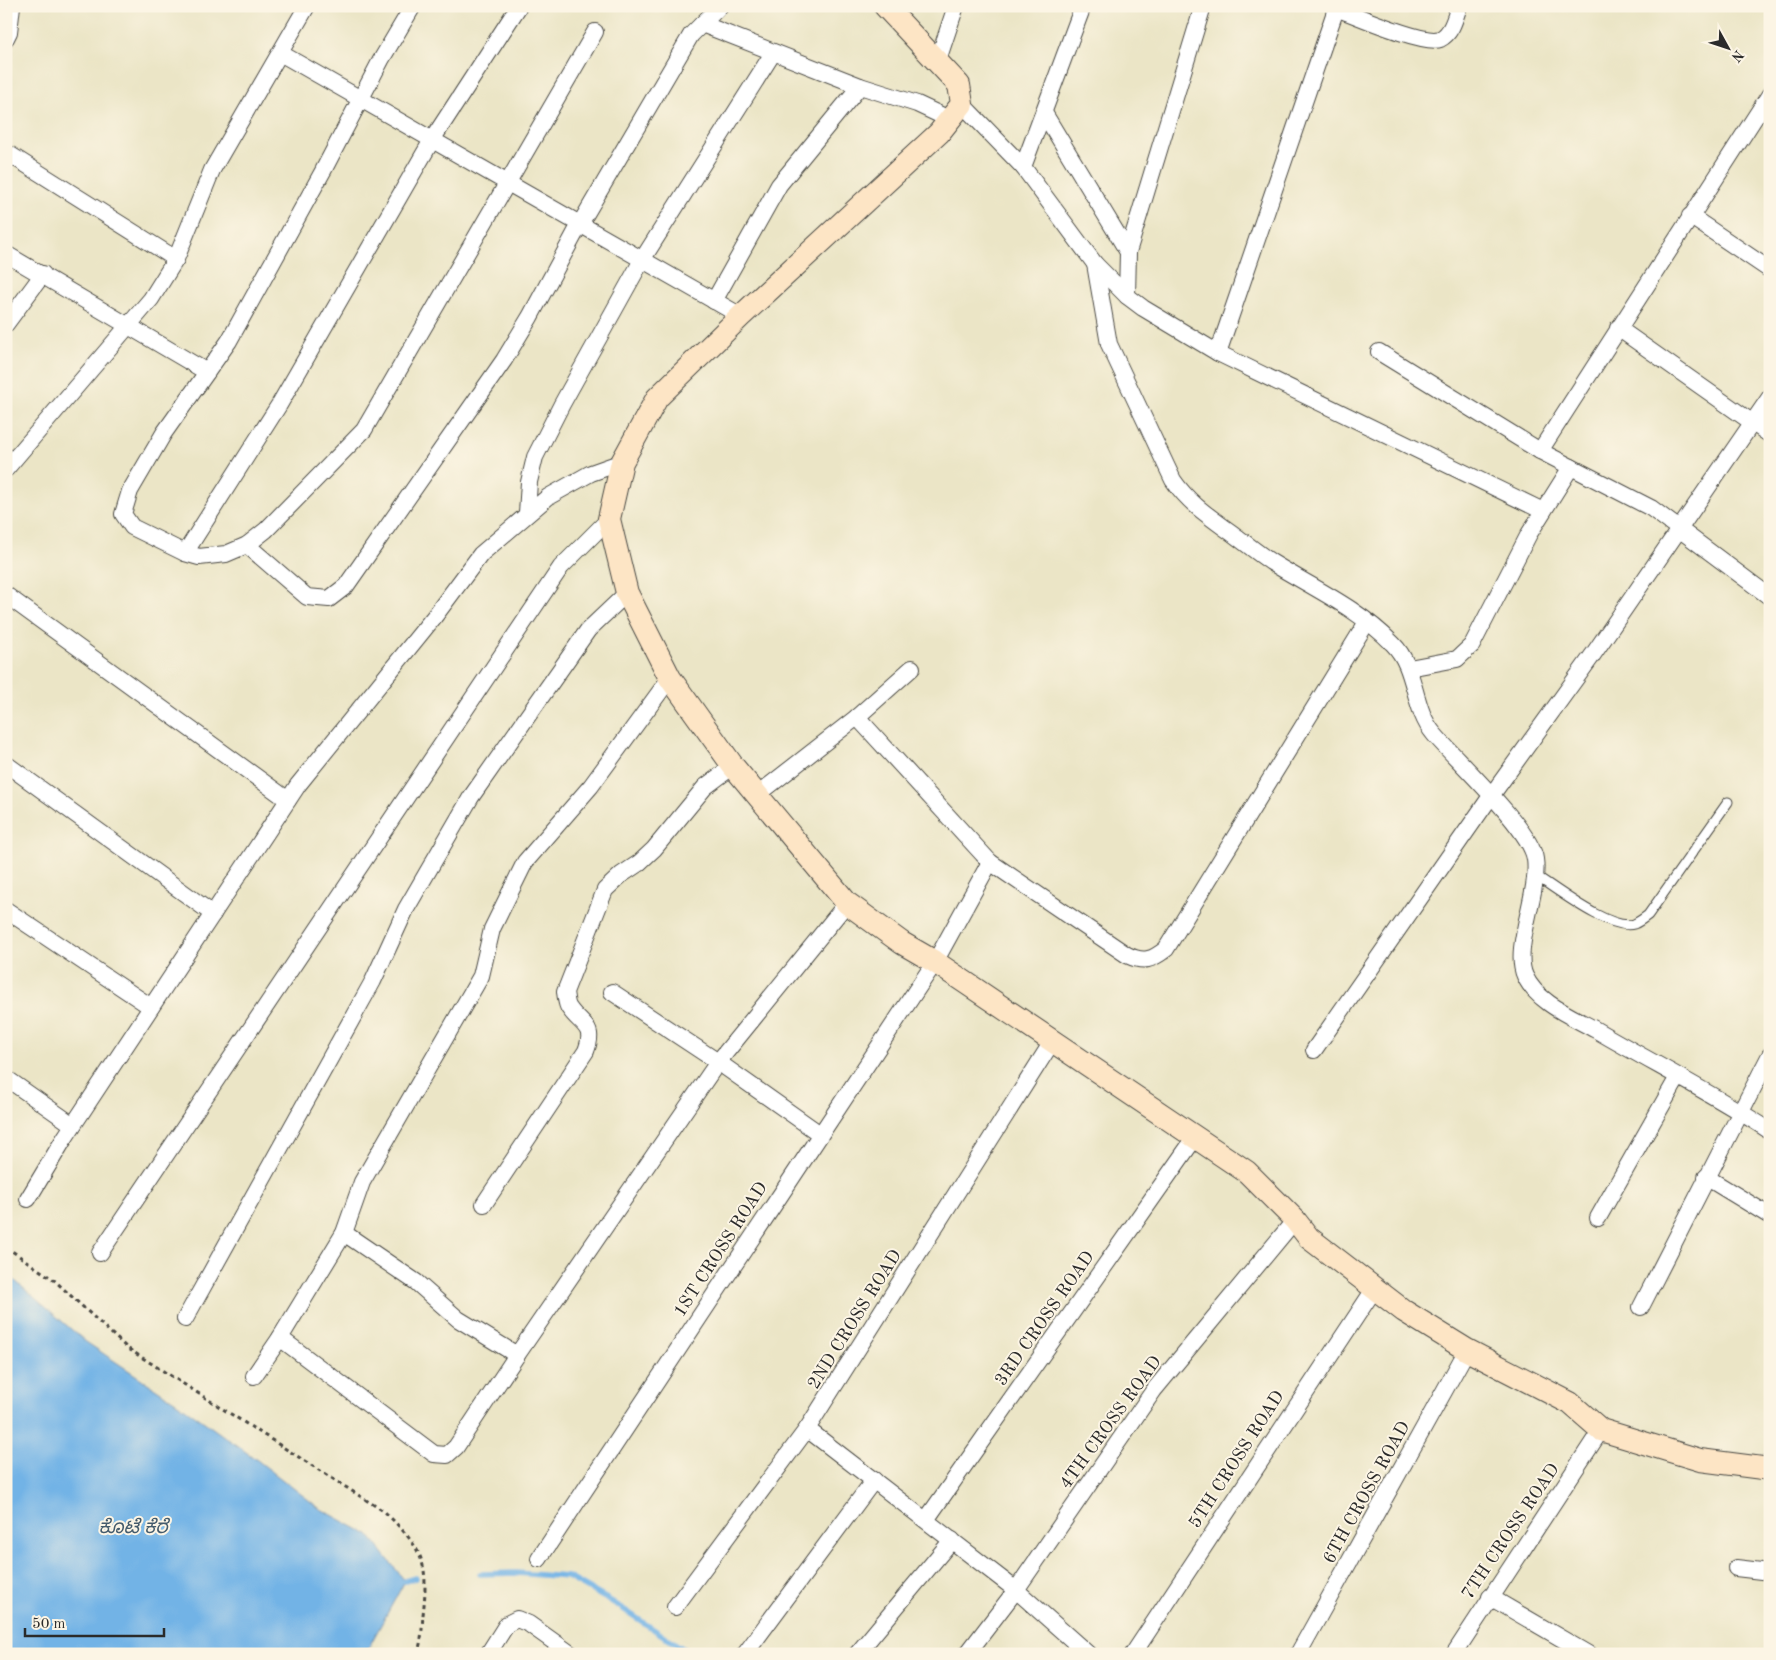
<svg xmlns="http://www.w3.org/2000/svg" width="1776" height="1660" viewBox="0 0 1776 1660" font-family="'Old Standard TT','Noto Sans Kannada',serif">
<rect width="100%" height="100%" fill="#fcf5e5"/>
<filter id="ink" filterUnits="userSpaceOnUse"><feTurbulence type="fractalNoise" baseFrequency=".02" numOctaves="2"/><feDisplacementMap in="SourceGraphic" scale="10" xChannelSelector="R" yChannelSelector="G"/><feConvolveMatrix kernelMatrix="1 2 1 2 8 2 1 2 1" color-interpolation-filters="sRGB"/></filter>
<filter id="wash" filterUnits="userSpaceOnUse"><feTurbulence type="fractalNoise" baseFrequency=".0096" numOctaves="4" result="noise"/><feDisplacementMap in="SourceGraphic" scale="20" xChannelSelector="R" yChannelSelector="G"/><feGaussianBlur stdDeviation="1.12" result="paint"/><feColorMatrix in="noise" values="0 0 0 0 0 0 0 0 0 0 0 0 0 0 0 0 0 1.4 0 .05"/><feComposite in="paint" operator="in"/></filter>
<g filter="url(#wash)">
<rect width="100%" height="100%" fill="#ebe5c6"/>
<path fill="#72b3e6" stroke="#4e6f88" d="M6 1273 86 1342 182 1406 257 1460 319 1508 369 1535 405 1581 365 1654H6Z"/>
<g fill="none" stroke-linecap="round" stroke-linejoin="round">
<g stroke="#72b3e6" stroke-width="5.5">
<path d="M480 1574 516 1573 568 1577 614 1603 691 1654"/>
<path d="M405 1581 415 1578"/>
</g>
</g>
</g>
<g filter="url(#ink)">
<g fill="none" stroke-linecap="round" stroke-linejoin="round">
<g stroke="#484742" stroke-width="11">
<path id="lane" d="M1536 876C1557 889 1610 931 1634 924 1639 922 1644 918 1648 915L1728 802"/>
</g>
<g stroke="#484742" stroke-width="18">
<g id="street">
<path d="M413 6 381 60 323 171 229 341 164 433 130 491 123 514 132 527 185 553 279 405 432 140 519 6"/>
<path d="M1336 8C1355 15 1424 45 1440 39 1452 33 1455 18 1459 6"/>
<path d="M702 24 860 86 917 104 951 120"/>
<path d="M6 38 9 32 12 6"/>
<path d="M280 53 741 316"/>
<path d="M938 60 956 6"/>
<path d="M962 104 1023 167 1095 264 1127 296 1143 308 1218 353 1543 511"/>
<path d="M1044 113 1128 252"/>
<path d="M6 152 176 259"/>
<path d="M1023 167 1083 6"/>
<path d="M1690 216 1770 270"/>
<path d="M6 254 207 372"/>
<path d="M1095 264 1109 344 1173 480C1188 502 1207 515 1229 531 1243 541 1256 552 1271 562 1313 588 1358 608 1393 644 1417 668 1412 708 1434 734 1456 760 1531 829 1535 859 1540 893 1512 948 1525 976 1537 1003 1573 1017 1596 1030 1654 1064 1714 1094 1770 1131"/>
<path d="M1127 296 1128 252 1203 6"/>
<path d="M714 301 779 185 860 86"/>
<path d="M6 324 43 274"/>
<path d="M1618 328 1770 435"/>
<path d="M1379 352 1540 451 1651 508 1770 597"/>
<path d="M1218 353 1337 6"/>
<path d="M1540 451 1770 94"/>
<path d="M6 469 151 299 176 259 212 170 307 6"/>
<path d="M527 513 529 482 535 457 562 404 642 260 773 53"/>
<path d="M247 545 307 597 329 599 346 586 504 360 530 317 580 224 691 35 720 6"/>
<path d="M185 553 199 557 226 554 247 545 266 530 364 430 595 32"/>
<path d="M6 595 288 800"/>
<path d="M1409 668 1457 659 1472 645 1529 534 1571 467"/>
<path d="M857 717 990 862 1127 955C1144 963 1152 960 1166 949L1367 622"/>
<path d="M6 764 213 914"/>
<path d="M756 796 857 717 912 668"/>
<path d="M6 910 151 1007"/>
<path d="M1314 1050 1491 796 1592 656 1770 397"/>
<path d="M6 1078 73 1125"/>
<path d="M820 1134 718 1062 847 903"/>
<path d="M1706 1177 1770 1216"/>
<path d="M28 1199 64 1139 298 785 434 617 481 554 548 497 591 473 622 462"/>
<path d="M484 1204 586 1051C596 1025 581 1026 569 1008 566 1004 566 997 565 992L605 890 621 875 639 863 654 849 705 787 733 766"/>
<path d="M1598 1218 1678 1077"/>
<path d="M344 1233 416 1282 458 1319 517 1355 718 1062 612 992"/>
<path d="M100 1253 561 567 609 519"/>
<path d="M1641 1307 1770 1055"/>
<path d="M185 1319 373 981 406 909 471 797 588 630 627 593"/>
<path d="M280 1338 434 1454 447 1455 456 1447 517 1355"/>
<path d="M254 1376 280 1338 344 1233 362 1182 481 976 492 929 525 862 591 786 670 678"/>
<path d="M807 1429 1016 1590 1088 1654"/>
<path d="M926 1520 1194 1139"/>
<path d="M539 1559 935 962 990 862"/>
<path d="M1736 1568 1770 1572"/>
<path d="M1490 1597 1588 1654"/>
<path d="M675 1607 807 1429 1052 1042"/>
<path d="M488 1654 507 1624 517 1619 529 1624 571 1654"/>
<path d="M745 1654 874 1480"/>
<path d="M857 1654 952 1540"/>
<path d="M967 1654 1016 1590 1154 1390 1295 1220"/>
<path d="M1133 1654 1375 1288"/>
<path d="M1298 1654 1467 1350"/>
<path d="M1454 1654 1601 1430"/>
</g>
</g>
<g stroke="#484742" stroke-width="24">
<path id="secondary" d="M885 6 959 85 962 104 939 133 741 316 657 398 622 462 609 519 627 593 670 678 733 766 847 903 902 943 935 962 1247 1172 1295 1220 1309 1238 1404 1311 1467 1350 1570 1403 1601 1430 1700 1460 1770 1469"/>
</g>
<path stroke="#484742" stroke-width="3" stroke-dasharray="4 4" stroke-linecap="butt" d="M6 1247 54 1280 127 1348 385 1512C423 1550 429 1561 423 1615 422 1627 422 1642 417 1654"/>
<use href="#lane" stroke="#fff" stroke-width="9"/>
<use href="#street" stroke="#fff" stroke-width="16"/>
<use href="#secondary" stroke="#fde5c5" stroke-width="22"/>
</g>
</g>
<g text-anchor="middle" stroke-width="4" stroke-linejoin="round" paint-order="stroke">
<g font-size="18" fill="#2b2b2b" stroke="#fcf5e5">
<text transform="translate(720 1249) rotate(-57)" y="6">1ST CROSS ROAD</text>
<text transform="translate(1044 1318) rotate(-55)" y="6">3RD CROSS ROAD</text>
<text transform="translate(854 1319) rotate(-58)" y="6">2ND CROSS ROAD</text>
<text transform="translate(1110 1422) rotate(-54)" y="6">4TH CROSS ROAD</text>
<text transform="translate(1236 1459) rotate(-57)" y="6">5TH CROSS ROAD</text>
<text transform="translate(1366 1492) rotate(-61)" y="6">6TH CROSS ROAD</text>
<text transform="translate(1510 1531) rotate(-56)" y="6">7TH CROSS ROAD</text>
</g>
<g font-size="19" font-style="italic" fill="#445b6c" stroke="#fcf5e5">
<text x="133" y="1533">ಕೊಟೆ ಕೆರೆ</text>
</g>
</g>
<rect width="1776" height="1660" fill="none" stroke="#fcf5e5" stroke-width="25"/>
<g transform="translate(1728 48) rotate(130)" stroke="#fcf5e5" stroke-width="4" paint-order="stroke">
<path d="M0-4L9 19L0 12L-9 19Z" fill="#2b2b2b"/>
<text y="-8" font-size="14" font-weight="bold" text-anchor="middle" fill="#2b2b2b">N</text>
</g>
<path d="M25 1628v8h139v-8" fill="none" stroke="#2b2b2b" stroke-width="2.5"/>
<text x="32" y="1628" font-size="15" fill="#2b2b2b" stroke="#fcf5e5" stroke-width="4" paint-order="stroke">50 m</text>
</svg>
